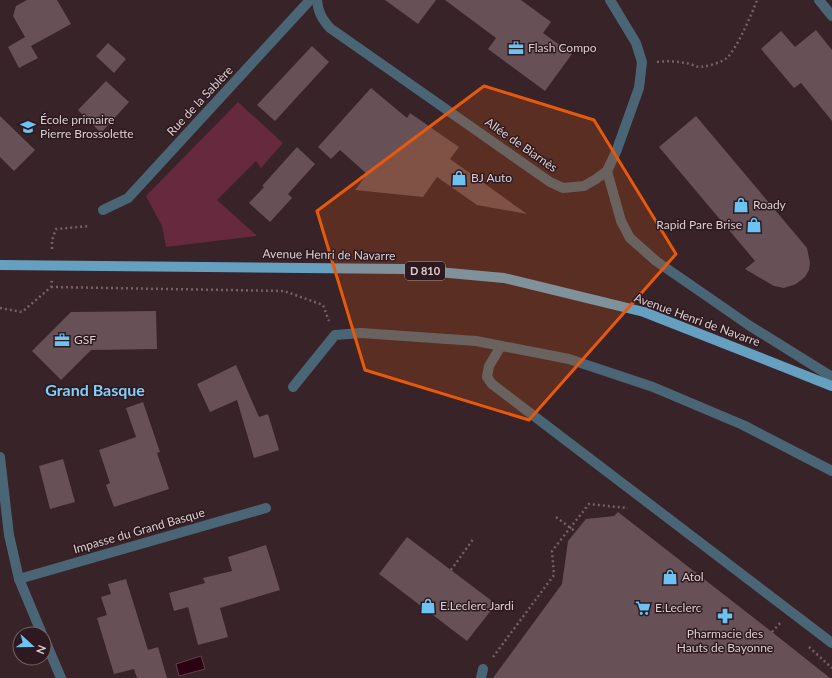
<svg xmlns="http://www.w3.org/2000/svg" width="832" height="678" viewBox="0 0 832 678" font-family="Lato,sans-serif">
<rect width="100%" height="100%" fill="#372328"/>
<path fill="#66293e" d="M238 102 283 143 261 168 256 161 217 200 257 236 166 247 162 226 146 196Z"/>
<path fill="#2c0213" stroke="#61404c" d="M201 656 205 669 179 676 176 664Z"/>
<g fill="#675056">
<path d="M27 0H57L71 24 31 46 38 58 19 68 8 47 25 37 13 16 16 6Z"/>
<path d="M385 0H436L418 24Z"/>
<path d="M445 0H521L551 22 543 33 572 54 545 91 488 49 496 38Z"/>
<path d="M816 30 832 50V121L801 83 794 88 761 49 781 31 795 47Z"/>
<path d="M108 43 126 59 114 73 96 56Z"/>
<path d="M312 46 329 62 275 121 257 105Z"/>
<path d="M106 81 129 102 101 133 78 110Z"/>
<path d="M371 88 407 118 410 113 459 147 450 159 527 214 477 205 437 177 423 197 355 190 367 174 340 150 331 159 318 147Z"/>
<path d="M0 116 35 150 14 171 0 157Z"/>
<path d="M696 116 807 248 810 263 809 270 805 277 796 284 784 288 774 286 745 269 755 261 659 147Z"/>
<path d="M297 147 315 164 288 194 292 198 270 222 249 203 264 187 262 186Z"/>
<path d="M156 311 157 349 91 350 61 380 32 351 71 312Z"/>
<path d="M236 365 259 417 268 414 279 450 254 458 237 400 210 412 197 384Z"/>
<path d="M143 402 160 452 157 453 169 489 114 507 106 485 110 483 99 450 136 437 126 408Z"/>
<path d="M63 459 75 502 50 509 39 466Z"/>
<path d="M618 512 772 632 830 678H493L562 584 568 541 586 519 614 516Z"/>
<path d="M407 537 496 604 467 641 379 574Z"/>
<path d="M266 545 280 590 220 608 228 637 198 645 188 607 174 611 169 593 205 583 203 578 232 571 228 557Z"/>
<path d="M126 579 148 650 158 647 167 678H137L134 669 114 674 97 618 107 615 101 597 111 594 108 584Z"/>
</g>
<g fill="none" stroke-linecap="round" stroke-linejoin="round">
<g stroke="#746266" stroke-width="2.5" stroke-dasharray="2 3" stroke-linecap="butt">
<path d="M657 62C667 61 676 61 685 63 691 63 695 67 700 67 709 66 720 63 727 58 737 48 752 14 757 0"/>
<path d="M52 249V240L56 229 90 226"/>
<path d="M51 287 284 291 323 305 329 321"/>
<path d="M0 308 22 312 51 287 52 280"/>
<path d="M556 517 576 532"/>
<path d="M451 570 474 538"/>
<path d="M772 632 781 622"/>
<path d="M809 647 832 668"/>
<path d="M493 657 554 575 552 551 589 504 628 508"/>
</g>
<g stroke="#4a6575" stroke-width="10">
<path d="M317 0C318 12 322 19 330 28L550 182 563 188 584 186 596 179 607 171 616 152 639 88 642 62 636 43 610 0"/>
<path d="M819 0 832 16"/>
<path d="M607 171 621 221 630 238 656 261 750 326 832 377"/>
<path d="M103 210 128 198 310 0"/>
<path d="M501 346 489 366 487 377 492 384 832 643"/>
<path d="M293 387 335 335 361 333 476 341 569 359 653 387 743 425 832 471"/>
<path d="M0 457 9 535 19 579 42 634"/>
<path d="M19 579 266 508"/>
<path d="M44 638 61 678"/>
<path d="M481 678 483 669"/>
</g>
<path stroke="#66a0c1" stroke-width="10" d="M0 265 405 269 504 278 644 312 832 386"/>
</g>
<path fill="#e8590c" fill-opacity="0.2" stroke="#e8590c" stroke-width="3" stroke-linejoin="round" d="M484 86 594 120 676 254 529 420 365 370 317 211Z"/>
<defs>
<g id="office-bare" transform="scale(1.2)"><path d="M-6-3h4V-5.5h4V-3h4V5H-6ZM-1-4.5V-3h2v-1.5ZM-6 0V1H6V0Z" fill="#6cc3f2" stroke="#2d191f" stroke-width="2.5" paint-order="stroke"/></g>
<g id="school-bare" transform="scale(1.2)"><path d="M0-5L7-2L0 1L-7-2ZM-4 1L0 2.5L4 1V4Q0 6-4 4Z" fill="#6cc3f2" stroke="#2d191f" stroke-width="2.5" paint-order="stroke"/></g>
<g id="shop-bare" transform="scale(1.2)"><path d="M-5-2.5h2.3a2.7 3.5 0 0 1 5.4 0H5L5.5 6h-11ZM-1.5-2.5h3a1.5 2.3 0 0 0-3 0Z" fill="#6cc3f2" stroke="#2d191f" stroke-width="2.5" paint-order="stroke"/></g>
<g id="supermarket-bare" transform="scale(1.2)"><path d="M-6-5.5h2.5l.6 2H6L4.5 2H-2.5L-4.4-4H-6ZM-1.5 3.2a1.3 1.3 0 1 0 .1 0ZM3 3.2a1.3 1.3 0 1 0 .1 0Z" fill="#6cc3f2" stroke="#2d191f" stroke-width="2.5" paint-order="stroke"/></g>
<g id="pharmacy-bare" transform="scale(1.2)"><path d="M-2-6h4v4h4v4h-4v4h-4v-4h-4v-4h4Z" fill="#6cc3f2" stroke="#2d191f" stroke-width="2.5" paint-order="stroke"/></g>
</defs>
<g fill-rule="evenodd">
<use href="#office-bare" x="516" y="48"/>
<use href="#school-bare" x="28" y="127"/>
<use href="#shop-bare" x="459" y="178"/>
<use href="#shop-bare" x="741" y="205"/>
<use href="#shop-bare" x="754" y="225"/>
<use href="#office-bare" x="62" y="340"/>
<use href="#shop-bare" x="670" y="577"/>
<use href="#shop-bare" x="428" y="606"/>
<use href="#supermarket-bare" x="643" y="608"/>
<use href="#pharmacy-bare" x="725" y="616"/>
</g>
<g text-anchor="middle" stroke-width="3" stroke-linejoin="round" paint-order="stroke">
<rect fill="#2d191f" stroke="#a8989c" stroke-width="1" x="405" y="262" width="40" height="18" rx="3"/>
<g font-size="11" font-weight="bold" fill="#ddcfd2">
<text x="425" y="275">D 810</text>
</g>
<g font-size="12" fill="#ddcfd2" stroke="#2d191f" text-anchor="start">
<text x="528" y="52">Flash Compo</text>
<text x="40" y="124">École primaire<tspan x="40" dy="14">Pierre Brossolette</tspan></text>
<text x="471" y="182">BJ Auto</text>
<text x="753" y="209">Roady</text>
<text x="742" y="229" text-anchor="end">Rapid Pare Brise</text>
<text x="74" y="344">GSF</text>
<text x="682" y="581">Atol</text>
<text x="440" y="610">E.Leclerc Jardi</text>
<text x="655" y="612">E.Leclerc</text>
<text x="725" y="638" text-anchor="middle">Pharmacie des<tspan x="725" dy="14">Hauts de Bayonne</tspan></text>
</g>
<g font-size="12" fill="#ddcfd2" stroke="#2d191f">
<text transform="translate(200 101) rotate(-47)" y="4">Rue de la Sablère</text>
<text transform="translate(521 145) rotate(35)" y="4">Allée de Biarnès</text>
<text transform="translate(329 255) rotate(1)" y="4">Avenue Henri de Navarre</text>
<text transform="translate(697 320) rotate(20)" y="4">Avenue Henri de Navarre</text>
<text transform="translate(139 531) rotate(-16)" y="4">Impasse du Grand Basque</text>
</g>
<g font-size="16" font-weight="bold" fill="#80d0fc" stroke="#2d191f">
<text x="95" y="396">Grand Basque</text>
</g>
</g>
<g transform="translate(32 646) rotate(111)"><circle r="19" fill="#2d191f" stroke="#736267"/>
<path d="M0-3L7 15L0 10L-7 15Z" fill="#6cc3f2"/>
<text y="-6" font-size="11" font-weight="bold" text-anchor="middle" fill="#ddcfd2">N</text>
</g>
</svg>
